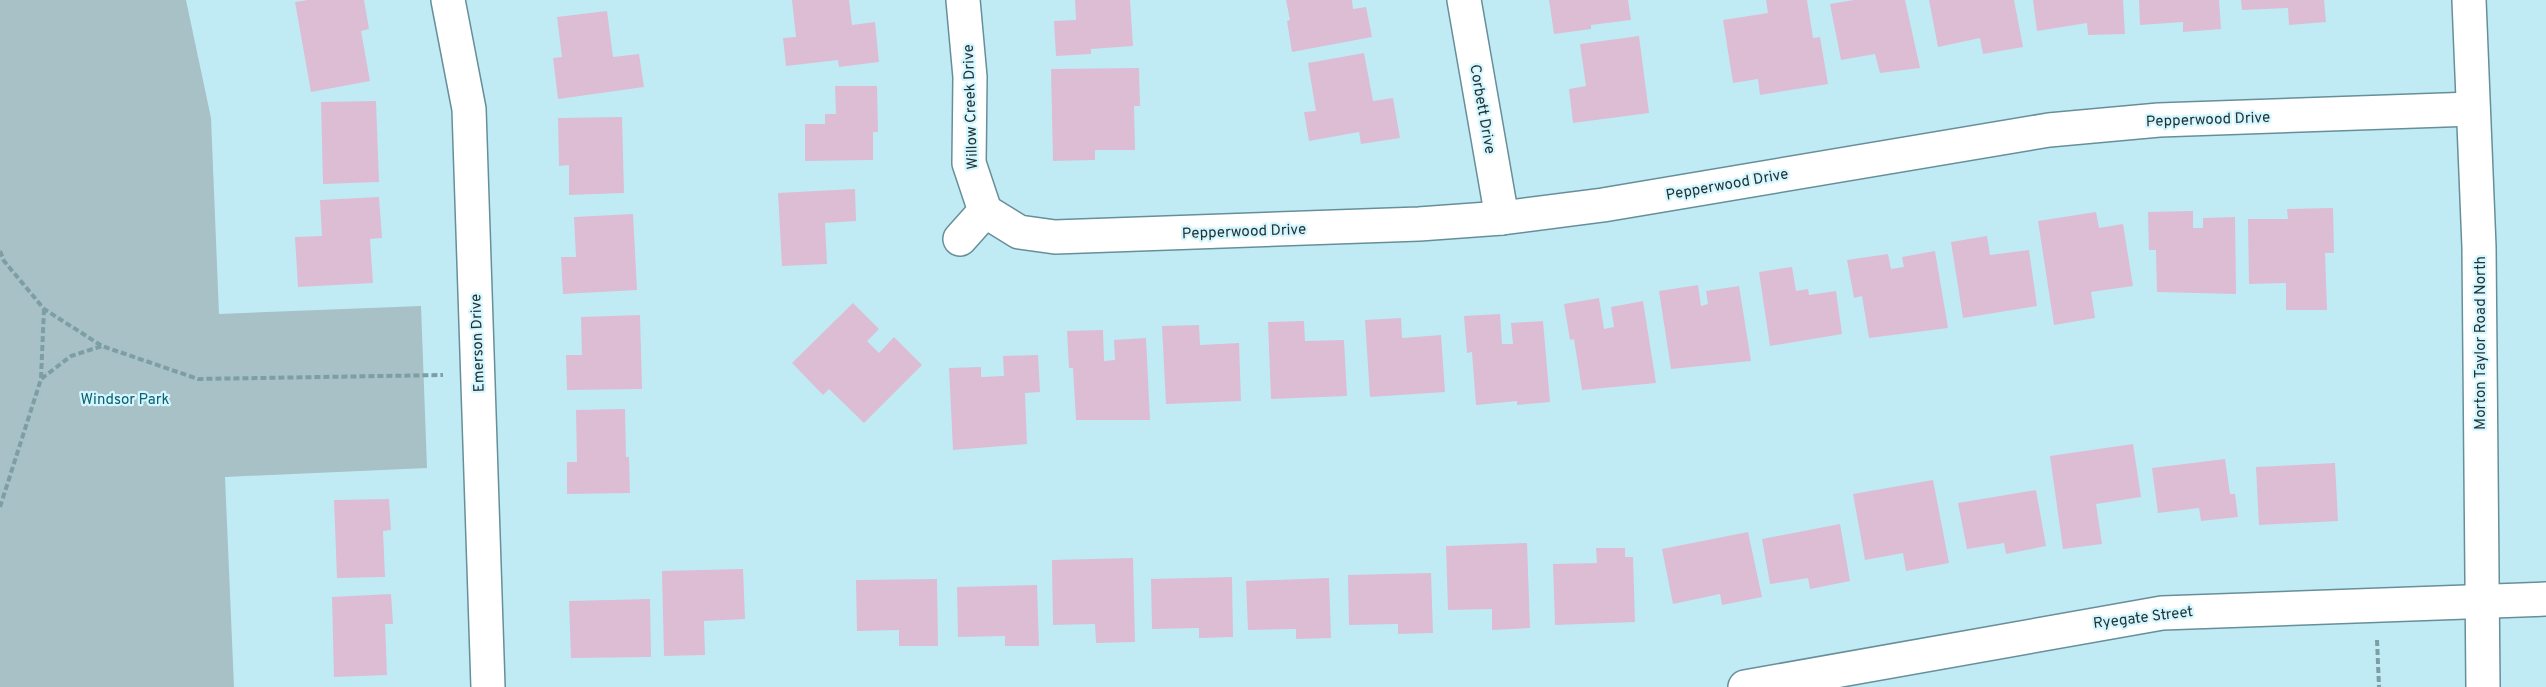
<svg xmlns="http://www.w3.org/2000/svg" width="2546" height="687" viewBox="0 0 2546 687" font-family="Overpass,sans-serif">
<rect width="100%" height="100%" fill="#c0ebf5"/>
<path fill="#a7c1c7" d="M0 0H186L211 118 219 314 421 306 427 468 225 477 234 687H0Z"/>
<g fill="#dcbdd4">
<path d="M308 0H364L369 29 361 31 370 81 311 92 295 2Z"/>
<path d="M792 0H849L852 25 875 22 879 62 839 67 838 60 786 66 783 38 796 37Z"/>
<path d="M1075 0H1130L1133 46 1091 49V54L1056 56 1054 21 1076 20Z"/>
<path d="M1286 0H1352L1353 9 1366 7 1372 37 1292 52 1287 21 1290 20Z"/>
<path d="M1549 0H1628L1631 20 1591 25V29L1554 34Z"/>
<path d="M1766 0H1807L1813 38 1820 37 1828 84 1760 95 1758 79 1733 83 1723 20 1768 13Z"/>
<path d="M1854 0H1905L1920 68 1880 73 1875 54 1841 60 1830 4Z"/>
<path d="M1929 0H2014L2023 47 1983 54 1980 38 1938 47Z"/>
<path d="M2033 0H2123L2125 34 2088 35 2087 23 2037 31Z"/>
<path d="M2139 0H2219L2221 29 2183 32V22L2140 25Z"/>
<path d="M2241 0H2324L2326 22 2289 25 2288 8 2242 10Z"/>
<path d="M607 11 613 57 639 54 644 87 558 99 553 58 562 57 557 17Z"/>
<path d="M1639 36 1649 113 1573 123 1569 89 1586 86 1580 44Z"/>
<path d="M1364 53 1373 101 1393 98 1400 138 1361 144 1359 132 1309 141 1304 112 1316 111 1308 63Z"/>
<path d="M1139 68 1140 106H1134L1135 150H1095V160L1053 161 1051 69Z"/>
<path d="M835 86H877L878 132H873V160L805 161V124H825V114H836Z"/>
<path d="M376 101 379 182 323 184 321 102Z"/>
<path d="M622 117 624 193 569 195V165L559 166 558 118Z"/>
<path d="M855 189 856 221 825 223 827 264 782 266 778 193Z"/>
<path d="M379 197 382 238 370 239 373 283 298 287 295 237 322 236 320 200Z"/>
<path d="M2333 208 2334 253H2325L2327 310H2286V283L2249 284 2248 219H2288L2287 209Z"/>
<path d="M2193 211V228H2203V218L2235 217 2236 294 2157 292 2156 250H2149L2148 212Z"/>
<path d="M2096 212 2099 228 2123 224 2133 286 2091 292 2095 318 2054 325 2038 221Z"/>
<path d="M633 214 637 290 563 294 561 257H576L574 217Z"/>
<path d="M1987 236 1990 255 2029 250 2037 306 1963 318 1951 242Z"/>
<path d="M1935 251 1948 328 1869 338 1862 296 1854 298 1847 260 1888 254 1891 269 1904 267 1902 257Z"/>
<path d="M1792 267 1796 291 1808 289 1809 295 1836 291 1842 334 1770 346 1759 272Z"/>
<path d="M1698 285 1701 306 1708 304 1706 291 1739 286 1751 361 1671 369 1659 291Z"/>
<path d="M1599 298 1604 329 1614 327 1611 307 1643 301 1656 383 1582 390 1574 339 1570 340 1564 304Z"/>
<path d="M853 303 879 329 867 341 879 353 894 337 922 365 864 423 829 389 823 395 792 363Z"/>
<path d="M1500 314 1502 344H1513L1511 323 1543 321 1550 402 1517 405V401L1476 405 1472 352 1467 353 1464 316Z"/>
<path d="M640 315 642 389 567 390 566 355H582L581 317Z"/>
<path d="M1401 318 1402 338 1441 335 1445 392 1370 397 1365 320Z"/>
<path d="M1304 321 1305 341 1344 340 1347 396 1271 399 1268 322Z"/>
<path d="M1199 325 1200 345 1239 343 1241 401 1166 404 1162 326Z"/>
<path d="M1103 330 1104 361 1115 360 1114 340 1146 338 1150 420H1076L1073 368H1069L1067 331Z"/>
<path d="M1038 355 1040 392 1025 393 1027 444 953 450 949 368 981 367V377L1004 376 1003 356Z"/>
<path d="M625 409 626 457H629L630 493 567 494V462H577L576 410Z"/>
<path d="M2133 444 2141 497 2096 504 2102 544 2063 549 2050 456Z"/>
<path d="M2225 459 2230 494H2235L2238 517 2201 521 2199 508 2158 513 2152 468Z"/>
<path d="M2335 463 2338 521 2259 525 2256 467Z"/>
<path d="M1933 480 1949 563 1906 571 1903 553 1865 560 1853 494Z"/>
<path d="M2036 490 2046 546 2006 554 2004 543 1967 549 1958 503Z"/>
<path d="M389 499 391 530 383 531 385 577 337 578 334 500Z"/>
<path d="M1840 524 1850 581 1810 589 1808 578 1770 584 1762 539Z"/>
<path d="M1748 532 1762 597 1722 605 1720 594 1673 604 1662 549Z"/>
<path d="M1527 543 1530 628 1492 630V609L1448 610 1446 546Z"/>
<path d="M1596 548H1625V557H1633L1635 622 1555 625 1553 564 1597 563Z"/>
<path d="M1133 558 1135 642 1096 643 1095 624 1053 625 1052 560Z"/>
<path d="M743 569 745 619 704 621 705 655 664 656 662 571Z"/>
<path d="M1431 573 1433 633 1398 634V624L1349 625 1348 575Z"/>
<path d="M1232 577 1233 637 1199 638V628L1152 629 1151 579Z"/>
<path d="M1329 578 1331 638 1296 639V629L1248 630 1246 581Z"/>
<path d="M937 579 938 646H899V630L857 631 856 580Z"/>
<path d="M1037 585 1039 646H1005V636L958 637 957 587Z"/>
<path d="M391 594 393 624H385L387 675 334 677 332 597Z"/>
<path d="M650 599 651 657 571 658 569 601Z"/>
</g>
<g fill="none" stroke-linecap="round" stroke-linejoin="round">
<g stroke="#678f99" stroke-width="36">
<g id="minor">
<path d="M448 0 469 109 488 687"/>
<path d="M1464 0 1502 218"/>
<path d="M2469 0 2479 247 2483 687"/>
<path d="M985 211 1019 232 1055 237 1419 224 1502 218 1603 205 2049 130 2159 120 2473 109"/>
<path d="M960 239 985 211 969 163 970 77 963 0"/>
<path d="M1745 687 2162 613 2546 599"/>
</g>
</g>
<g stroke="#7e9ea5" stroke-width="4" stroke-dasharray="6 3" stroke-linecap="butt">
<path d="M0 251 4 261 44 309 102 346 198 379 443 375"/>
<path d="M41 378 44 309"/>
<path d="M0 507 41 379 71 356 102 346"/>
<path d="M2377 640 2379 687"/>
</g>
<use href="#minor" stroke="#fff" stroke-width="33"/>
</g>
<g text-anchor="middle" stroke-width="4.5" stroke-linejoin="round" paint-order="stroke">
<g font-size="15" fill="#213236" stroke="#d4f6fe">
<text transform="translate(970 107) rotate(-92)" y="5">Willow Creek Drive</text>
<text transform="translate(1483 109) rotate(80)" y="5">Corbett Drive</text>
<text transform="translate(2208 119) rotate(-2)" y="5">Pepperwood Drive</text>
<text transform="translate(1727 184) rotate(-10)" y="5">Pepperwood Drive</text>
<text transform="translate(1244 231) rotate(-2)" y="5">Pepperwood Drive</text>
<text transform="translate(477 343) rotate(-92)" y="5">Emerson Drive</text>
<text transform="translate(2480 343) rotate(-90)" y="5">Morton Taylor Road North</text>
<text transform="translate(2143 617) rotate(-7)" y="5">Ryegate Street</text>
</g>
<g font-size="15" fill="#0c606f" stroke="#d4f6fe">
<text x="125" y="404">Windsor Park</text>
</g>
</g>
</svg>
